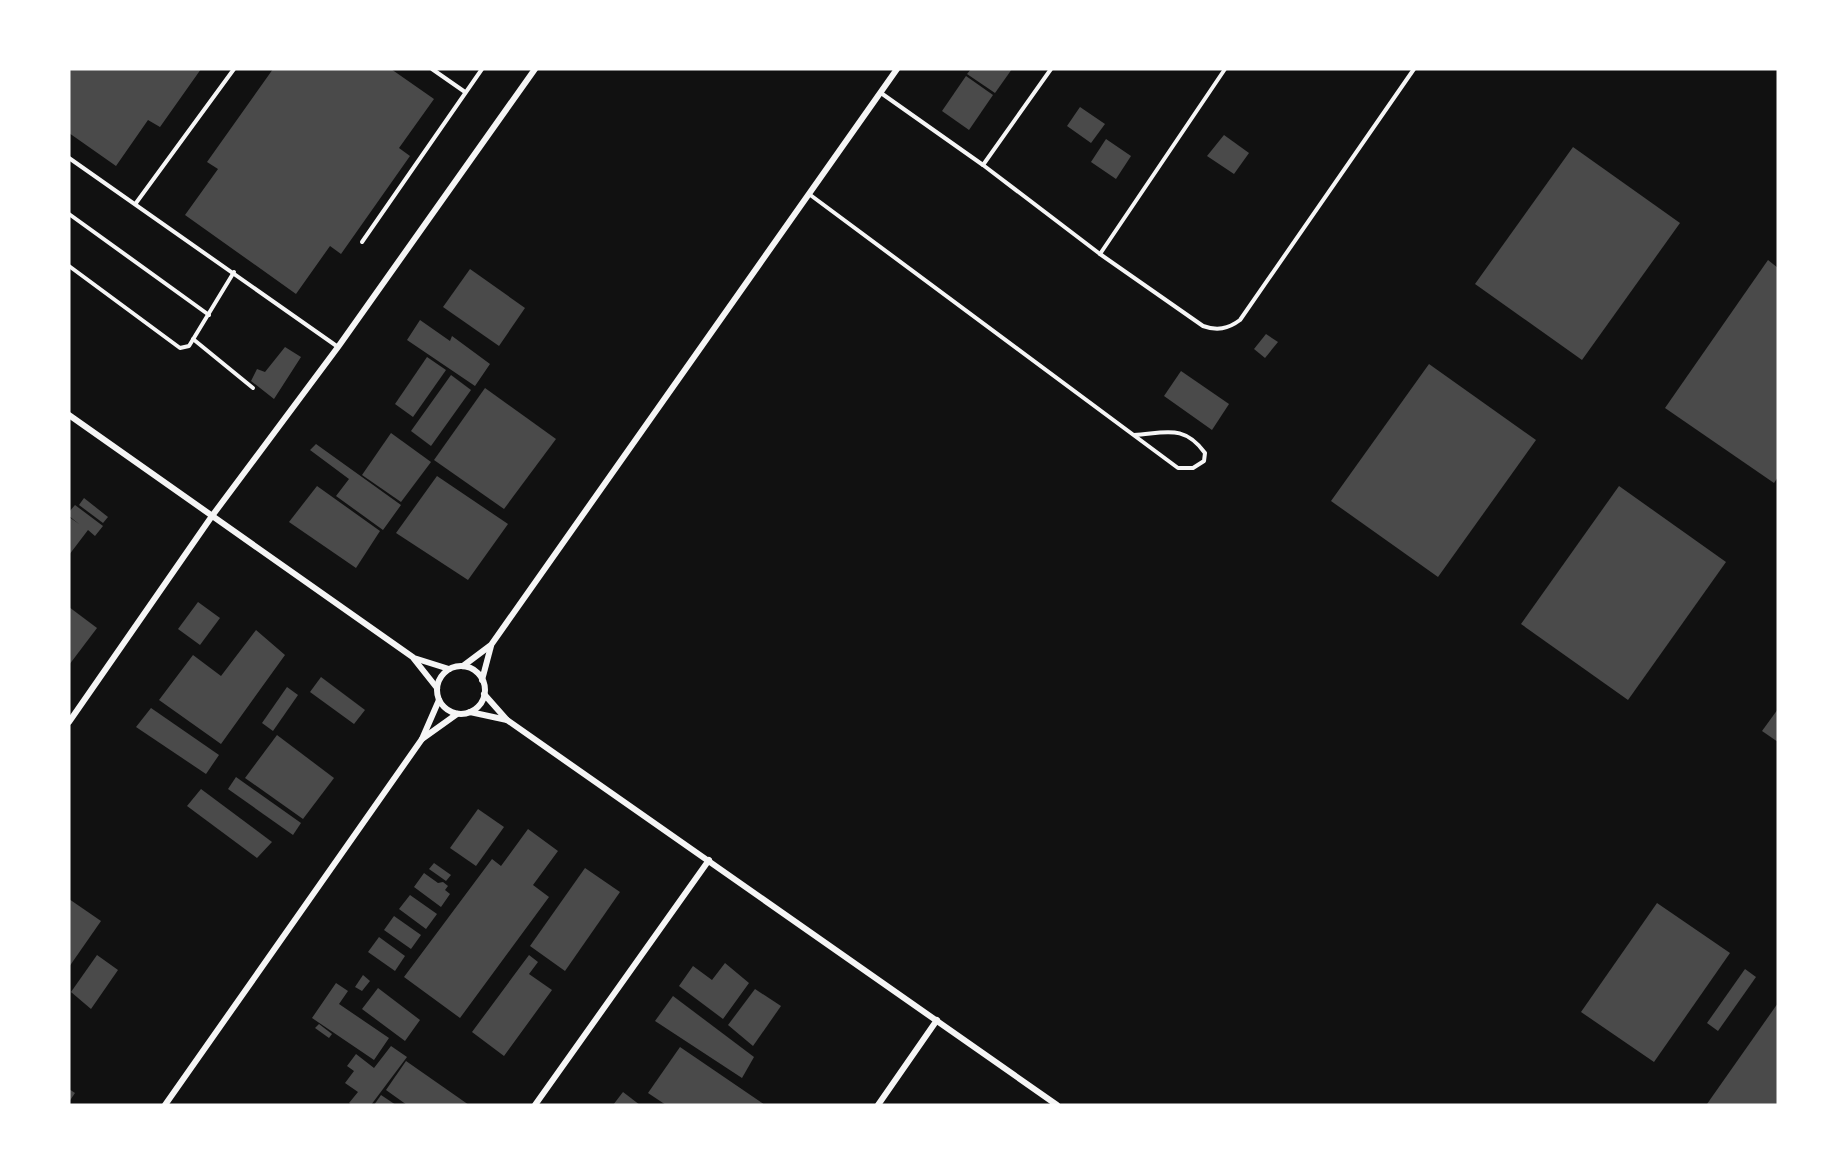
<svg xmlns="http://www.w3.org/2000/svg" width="1847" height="1174" viewBox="0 0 1847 1174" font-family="'Alegreya Sans',sans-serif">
<rect width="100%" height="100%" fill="#111"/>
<g fill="#4a4a4a">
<path d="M69 69H201L160 127 148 120 116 166 69 133Z"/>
<path d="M273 69H391L434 99 399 148 410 156 341 254 330 246 296 294 185 215 218 169 207 162Z"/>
<path d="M971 69H1012L995 93 967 74Z"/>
<path d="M966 76 993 95 969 130 942 111Z"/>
<path d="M1080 107 1105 124 1091 143 1067 126Z"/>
<path d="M1224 135 1249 153 1234 174 1207 156Z"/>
<path d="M1106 139 1131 156 1116 179 1091 162Z"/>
<path d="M1573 147 1680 223 1582 360 1475 284Z"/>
<path d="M1768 260 1778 268V477L1774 483 1665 408Z"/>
<path d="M470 269 525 308 499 346 443 307Z"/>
<path d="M420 320 450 341 452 336 490 364 475 386 407 340Z"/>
<path d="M1266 334 1278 342 1265 358 1254 349Z"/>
<path d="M285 347 301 357 274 399 251 381 257 369 265 372Z"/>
<path d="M427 357 446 370 413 417 395 404Z"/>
<path d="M1429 364 1536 440 1438 577 1331 501Z"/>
<path d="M1181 371 1229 404 1212 430 1164 396Z"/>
<path d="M451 375 471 390 431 446 411 431Z"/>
<path d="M485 388 556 439 504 509 434 460Z"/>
<path d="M391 433 431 462 401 502 362 475Z"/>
<path d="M316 444 401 505 383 530 336 496 349 479 310 450Z"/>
<path d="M437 476 508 524 468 580 396 533Z"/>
<path d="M317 486 380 531 356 568 289 522Z"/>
<path d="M1619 486 1726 562 1628 700 1521 624Z"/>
<path d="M84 498 108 517 103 523 79 505Z"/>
<path d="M75 505 103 526 95 536 88 530 69 555V517L79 524 69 516V512Z"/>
<path d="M198 602 220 618 200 645 178 629Z"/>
<path d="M69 607 97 628 69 665Z"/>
<path d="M256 630 285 655 221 744 159 700 193 655 221 676Z"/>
<path d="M321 677 365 710 354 724 310 692Z"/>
<path d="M287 687 298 695 273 731 262 723Z"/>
<path d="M151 708 219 755 206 774 136 727Z"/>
<path d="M1778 709V742L1762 731Z"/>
<path d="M277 735 334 778 303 819 245 778Z"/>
<path d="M236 777 301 823 293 835 228 789Z"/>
<path d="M201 789 272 842 257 858 187 806Z"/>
<path d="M478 809 504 827 476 866 450 848Z"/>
<path d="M528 829 558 851 533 885 549 897 460 1018 404 977 492 859 501 866Z"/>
<path d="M434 863 451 875 446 881 429 869Z"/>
<path d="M585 868 620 892 565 971 530 946Z"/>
<path d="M424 873 438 883 443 882 448 886 445 890 450 894 441 907 414 887Z"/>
<path d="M410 895 437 914 426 929 399 909Z"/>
<path d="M69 899 101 921 69 967Z"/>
<path d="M1657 903 1730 953 1654 1062 1581 1012Z"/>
<path d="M394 916 421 935 411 949 384 930Z"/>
<path d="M379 937 405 956 395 971 368 952Z"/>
<path d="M97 955 118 970 91 1009 71 992Z"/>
<path d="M529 955 538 962 529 974 552 990 504 1056 472 1032Z"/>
<path d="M725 963 749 983 723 1019 679 986 693 966 712 980Z"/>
<path d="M1745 969 1756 977 1718 1031 1707 1023Z"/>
<path d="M363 975 370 981 362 991 355 987Z"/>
<path d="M336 983 348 991 339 1004 389 1038 374 1060 312 1018Z"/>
<path d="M378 988 420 1020 405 1041 362 1009Z"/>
<path d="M755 989 781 1006 753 1046 728 1025Z"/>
<path d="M673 996 754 1057 742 1078 655 1021Z"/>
<path d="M1778 1003V1105H1709L1707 1104Z"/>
<path d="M319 1024 332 1034 329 1038 315 1028Z"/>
<path d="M391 1046 407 1057 371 1105H352L349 1103 358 1092 345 1083 354 1071 347 1066 356 1054 374 1068Z"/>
<path d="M680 1047 765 1105H666L648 1093Z"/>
<path d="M406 1061 469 1105H407L386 1090Z"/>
<path d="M69 1089 75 1093 69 1102Z"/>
<path d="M623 1092 640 1105H613Z"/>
<path d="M381 1095 396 1105H374Z"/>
</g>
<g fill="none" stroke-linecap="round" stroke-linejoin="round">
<g stroke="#f5f5f5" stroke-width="4">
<path d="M432 69 465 92"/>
<path d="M881 93 983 165 1100 254 1203 326C1217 331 1228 329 1240 320L1414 69"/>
<path d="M69 158 338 347"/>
<path d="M983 165 1051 69"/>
<path d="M809 194 1178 468H1193L1204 461 1205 453C1184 424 1166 433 1134 435"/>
<path d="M136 203 234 69"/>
<path d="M69 214 209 315"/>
<path d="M362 242 482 69"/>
<path d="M1100 254 1225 69"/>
<path d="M69 266 180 348 189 346 234 272"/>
<path d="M193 339 253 388"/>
</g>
<g stroke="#f5f5f5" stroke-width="6">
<path d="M69 415 414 658 449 669"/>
<path d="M414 659 437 688"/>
<path d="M463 666 491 645 897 69"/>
<circle cx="461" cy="690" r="24"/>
<path d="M482 680 491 646"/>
<path d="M484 694 507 720 1057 1105"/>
<path d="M470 712 507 720"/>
<path d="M69 722 212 516 338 347 535 69"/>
<path d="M422 739 457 714"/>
<path d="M165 1105 422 739 439 700"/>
<path d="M535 1105 709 860"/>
<path d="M878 1105 937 1020"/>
</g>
</g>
<rect width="1847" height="1174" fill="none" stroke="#ffffff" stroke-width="141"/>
</svg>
